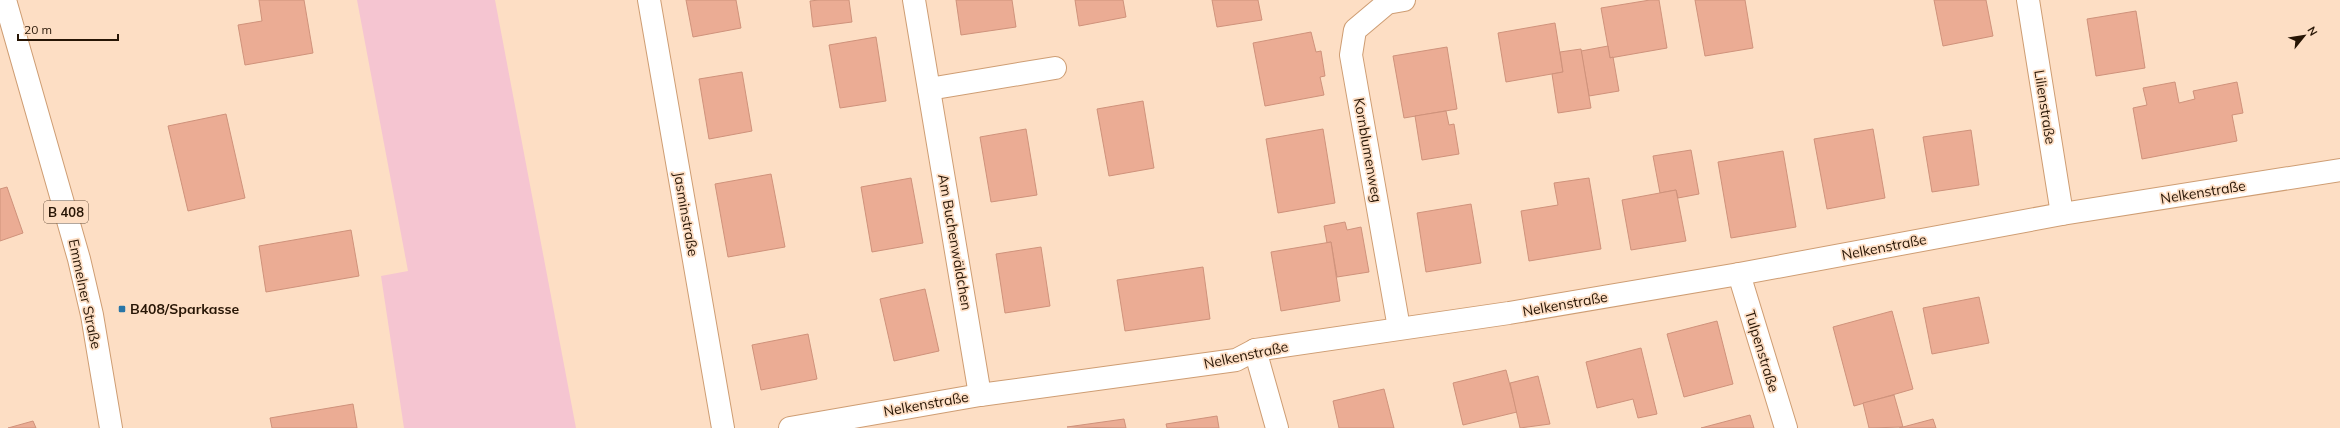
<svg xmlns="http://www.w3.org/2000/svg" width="2340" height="428" viewBox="0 0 2340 428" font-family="Mulish,sans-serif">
<rect width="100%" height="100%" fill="#fddec4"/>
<path fill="#f5c5d1" d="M357 0H495L576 428H404L381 276 408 271Z"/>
<g fill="#ebac94" stroke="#cf927b">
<path d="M259 0H304L313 53 245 65 238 25 262 21Z"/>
<path d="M686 0H736L741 28 693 37Z"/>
<path d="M819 0H849L852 22 813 27 810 1Z"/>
<path d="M956 0H1012L1016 27 961 35Z"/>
<path d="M1075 0H1123L1126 17 1079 26Z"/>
<path d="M1212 0H1258L1262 20 1217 27Z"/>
<path d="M1650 0H1659L1667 48 1610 58 1601 8Z"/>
<path d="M1695 0H1745L1753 48 1705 56Z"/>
<path d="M1934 0H1986L1993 36 1943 46Z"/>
<path d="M2136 11 2145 68 2096 76 2087 19Z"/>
<path d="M1555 23 1563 72 1506 82 1498 33Z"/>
<path d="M1311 32 1316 52 1321 51 1325 76 1320 77 1324 95 1265 106 1253 43Z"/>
<path d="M876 37 886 101 840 108 829 45Z"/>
<path d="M1608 46 1610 58 1613 57 1619 91 1589 96 1581 51Z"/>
<path d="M1447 47 1457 109 1404 118 1393 56Z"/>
<path d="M1581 49 1591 108 1558 113 1552 74 1563 72 1560 52Z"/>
<path d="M742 72 752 131 709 139 699 79Z"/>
<path d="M2175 82 2179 103 2195 99 2193 91 2237 82 2243 113 2232 115 2237 141 2142 159 2133 108 2147 105 2143 88Z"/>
<path d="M1143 101 1154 168 1109 176 1097 109Z"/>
<path d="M1446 111 1449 125 1454 124 1459 154 1422 160 1415 116Z"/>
<path d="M226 114 245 198 188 211 168 126Z"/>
<path d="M1026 129 1037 195 991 202 980 137Z"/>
<path d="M1323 129 1335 203 1278 213 1266 139Z"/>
<path d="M1873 129 1885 198 1827 209 1814 139Z"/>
<path d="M1971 130 1979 185 1932 192 1923 137Z"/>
<path d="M1691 150 1699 194 1678 198 1676 190 1660 193 1653 156Z"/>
<path d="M1783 151 1796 227 1731 238 1718 162Z"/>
<path d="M771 174 785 247 728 257 715 184Z"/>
<path d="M911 178 923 243 872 252 861 187Z"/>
<path d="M1589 178 1601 249 1529 261 1521 211 1558 205 1554 183Z"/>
<path d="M7 187 23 233 0 241V189Z"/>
<path d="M1676 190 1686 241 1631 250 1622 200Z"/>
<path d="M1471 204 1481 263 1426 272 1417 213Z"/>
<path d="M1345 222 1347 230 1361 227 1369 272 1337 277 1331 242 1327 243 1324 226Z"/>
<path d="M351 230 359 276 266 292 259 246Z"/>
<path d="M1331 242 1340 301 1281 311 1271 252Z"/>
<path d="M1041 247 1050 306 1005 313 996 254Z"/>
<path d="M1203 267 1210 319 1125 331 1117 280Z"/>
<path d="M925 289 939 351 894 361 880 299Z"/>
<path d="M1979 297 1989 343 1932 354 1923 308Z"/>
<path d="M1892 311 1913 389 1854 406 1833 327Z"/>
<path d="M1717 321 1733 384 1684 397 1667 334Z"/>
<path d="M808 334 817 379 761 390 752 345Z"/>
<path d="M1641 348 1657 414 1638 418 1633 399 1597 408 1586 362Z"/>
<path d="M1506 370 1517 412 1463 425 1453 383Z"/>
<path d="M1538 376 1550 424 1520 428 1510 383Z"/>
<path d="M1384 389 1394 428H1339L1333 401Z"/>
<path d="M1894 395 1903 427 1869 428 1863 403Z"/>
<path d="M353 404 357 428H272L270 418Z"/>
<path d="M1750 415 1754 428H1701Z"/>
<path d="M1217 416 1219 428H1167L1166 424Z"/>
<path d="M1124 419 1126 428 1067 427Z"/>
<path d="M1933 419 1936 428H1899L1903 427Z"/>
<path d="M33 421 36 428H8Z"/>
</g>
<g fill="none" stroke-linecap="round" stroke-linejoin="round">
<g stroke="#ce9d73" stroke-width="24">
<g id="minor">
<path d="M649 0 723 428"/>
<path d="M914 0 980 395"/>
<path d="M2028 0 2062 214"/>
<path d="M929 89 1055 68"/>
<path d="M1739 274 1786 428"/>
<path d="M1399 328 1351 55 1355 30 1387 3 1404 0"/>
<path d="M1255 350 1277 428"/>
<path d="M790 428 980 395 1236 360 1255 350 1509 313 1739 274 2062 214 2340 170"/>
</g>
</g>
<g stroke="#ce9d73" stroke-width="24">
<path id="primary" d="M5 0 79 259 92 315 111 428"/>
</g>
<use href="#minor" stroke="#fff" stroke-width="22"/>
<use href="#primary" stroke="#fff" stroke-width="22"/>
</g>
<rect fill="#2875a7" stroke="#fddec4" stroke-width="1.5" x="118" y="305" width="8" height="8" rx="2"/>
<g text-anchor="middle" stroke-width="3.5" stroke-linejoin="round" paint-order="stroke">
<rect fill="#fddec4" stroke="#67513e" stroke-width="1" x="44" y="201" width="44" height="22" rx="3"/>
<g font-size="13" font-weight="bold" fill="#271505">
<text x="66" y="217">B 408</text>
</g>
<g font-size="14" fill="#271505" stroke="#fddec4">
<text transform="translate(2045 107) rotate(81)" y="5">Lilienstraße</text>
<text transform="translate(1368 150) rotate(80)" y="5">Kornblumenweg</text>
<text transform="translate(2203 192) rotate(-9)" y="5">Nelkenstraße</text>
<text transform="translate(686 214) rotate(80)" y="5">Jasminstraße</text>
<text transform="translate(955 242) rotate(80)" y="5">Am Buchenwäldchen</text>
<text transform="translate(1884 247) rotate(-11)" y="5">Nelkenstraße</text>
<text transform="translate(85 294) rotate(78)" y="5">Emmelner Straße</text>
<text transform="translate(1565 304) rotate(-10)" y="5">Nelkenstraße</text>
<text transform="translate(1762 351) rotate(73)" y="5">Tulpenstraße</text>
<text transform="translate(1246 355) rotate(-12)" y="5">Nelkenstraße</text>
<text transform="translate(926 404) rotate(-10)" y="5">Nelkenstraße</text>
</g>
<g font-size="14" font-weight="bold" fill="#271505" stroke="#fddec4" text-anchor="start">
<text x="130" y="314">B408/Sparkasse</text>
</g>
</g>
<g transform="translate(2304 36) rotate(60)" stroke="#fddec4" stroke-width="3" paint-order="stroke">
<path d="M0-3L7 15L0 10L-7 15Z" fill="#271505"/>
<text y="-6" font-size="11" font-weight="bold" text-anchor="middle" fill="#271505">N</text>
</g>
<path d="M18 34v6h100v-6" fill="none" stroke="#271505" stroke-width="2"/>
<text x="24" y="34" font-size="12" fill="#271505" stroke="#fddec4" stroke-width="3" paint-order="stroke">20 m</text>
</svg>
